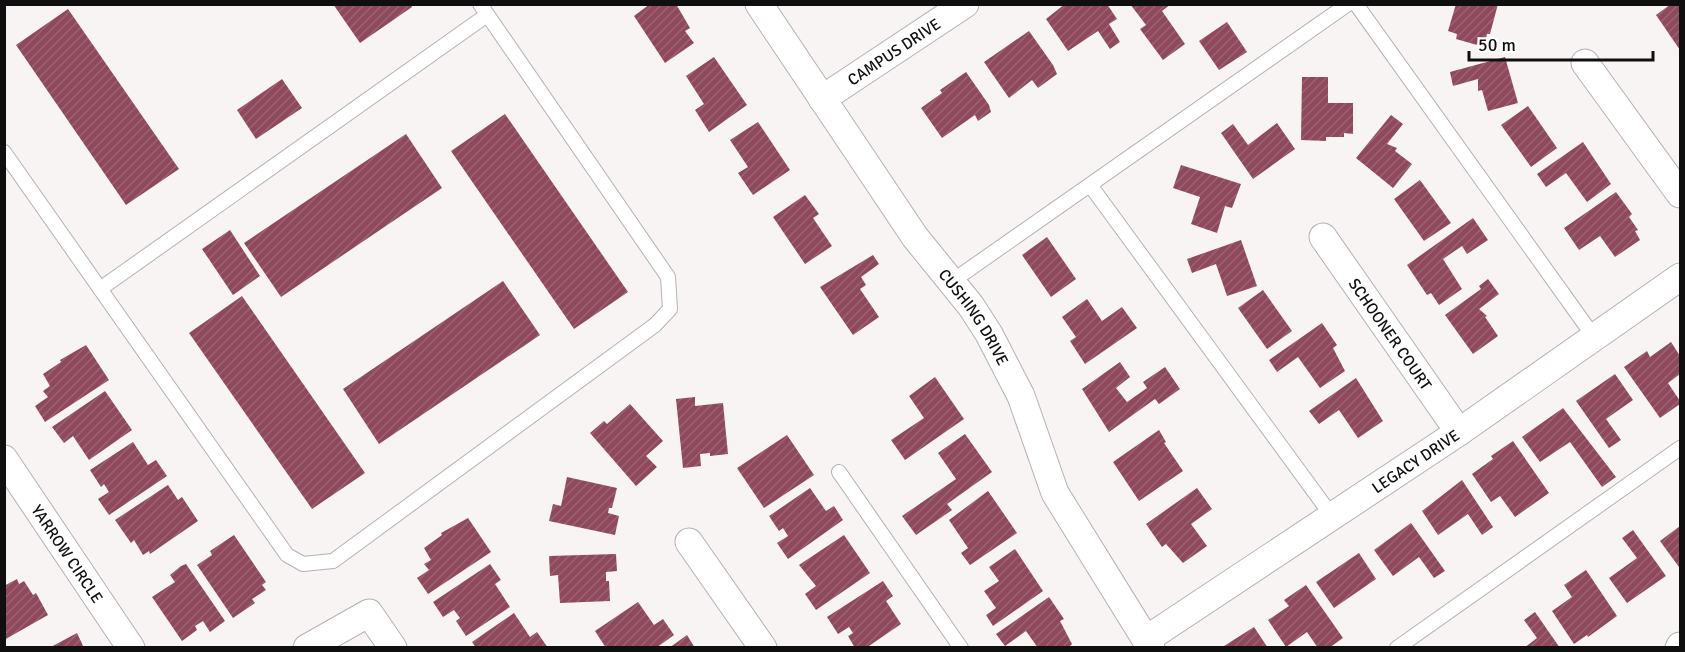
<svg xmlns="http://www.w3.org/2000/svg" width="1685" height="652" viewBox="0 0 1685 652" font-family="Signika,sans-serif">
<defs>
<pattern id="building-hatch" width="6" height="6" patternUnits="userSpaceOnUse" patternTransform="scale(1.5)"><rect width="6" height="6" fill="#8f485c"/><path d="M-1 1l2-2M0 6l6-6M5 7l2-2" fill="none" stroke="#996473"/></pattern>
</defs>
<rect width="100%" height="100%" fill="#f8f4f4"/>
<g fill="url(#building-hatch)">
<path d="M333 4H411L412 7 360 43Z"/>
<path d="M650 4H676L690 28 685 31 694 43 665 63 634 16Z"/>
<path d="M1065 4H1107L1117 19 1109 24 1120 42 1110 49 1098 31 1068 51 1046 19Z"/>
<path d="M1130 4H1171L1162 11 1185 44 1163 60 1140 29 1146 25Z"/>
<path d="M1456 4H1498L1490 34H1487L1484 47 1456 39 1457 34 1448 31Z"/>
<path d="M1671 4H1680V50L1656 15Z"/>
<path d="M68 9 179 169 126 205 16 45Z"/>
<path d="M1227 22 1247 52 1219 70 1199 41Z"/>
<path d="M1029 31 1053 65 1057 74 1038 88 1032 80 1009 98 984 62Z"/>
<path d="M714 57 747 105 709 132 695 110 704 104 686 76Z"/>
<path d="M1505 57 1518 103 1488 111 1482 90 1478 91V79L1453 86 1450 72Z"/>
<path d="M966 72 989 105 991 112 978 121 975 115 942 138 921 108 942 93 940 90Z"/>
<path d="M1302 77H1328V103H1353V134L1344 133V137H1326V141L1301 140Z"/>
<path d="M282 79 302 108 256 139 237 110Z"/>
<path d="M1528 106 1557 148 1531 167 1501 125Z"/>
<path d="M505 114 628 292 574 329 451 151Z"/>
<path d="M1391 115 1403 124 1387 144 1397 148 1395 151 1412 164 1393 188 1356 158Z"/>
<path d="M758 122 790 170 753 195 738 173 748 167 730 140Z"/>
<path d="M1277 123 1295 149 1253 179 1221 133 1233 124 1248 145Z"/>
<path d="M406 134 442 188 281 297 244 243Z"/>
<path d="M1583 142 1611 184 1587 202 1566 173 1546 187 1537 174Z"/>
<path d="M1181 165 1241 184 1232 208 1225 206 1217 233 1191 224 1200 197 1173 188Z"/>
<path d="M1420 180 1451 223 1424 241 1394 199Z"/>
<path d="M1616 192 1632 214 1629 217 1638 230 1635 231 1640 240 1615 257 1600 236 1579 250 1564 228Z"/>
<path d="M805 195 819 214 813 218 832 246 805 264 773 217Z"/>
<path d="M1473 218 1488 240 1467 254 1462 246 1443 259 1462 289 1439 305 1431 293 1427 295 1407 265Z"/>
<path d="M230 230 260 276 233 295 202 249Z"/>
<path d="M1047 237 1076 279 1051 297 1022 255Z"/>
<path d="M1241 240 1257 286 1227 296 1216 264 1192 273 1187 259Z"/>
<path d="M873 255 879 264 861 277 866 285 860 289 879 317 853 335 820 287Z"/>
<path d="M1488 279 1499 294 1479 309 1487 316 1485 317 1498 336 1473 354 1445 315 1481 289 1479 286Z"/>
<path d="M503 281 540 335 379 444 343 389Z"/>
<path d="M1263 290 1292 331 1267 349 1238 308Z"/>
<path d="M242 296 365 473 312 509 189 333Z"/>
<path d="M1087 299 1102 321 1122 307 1137 328 1085 364 1070 341 1076 337 1062 317Z"/>
<path d="M1322 323 1337 345 1333 348 1345 371 1320 388 1298 357 1277 372 1269 360Z"/>
<path d="M1671 342 1680 356V374L1668 383 1680 401V404L1660 418 1624 367 1647 351 1650 357Z"/>
<path d="M86 345 109 380 45 422 35 406 48 397 43 391 50 386 43 374 61 362 60 360Z"/>
<path d="M1120 362 1130 377 1116 388 1127 402 1147 388 1143 382 1165 367 1180 389 1159 404 1155 399 1109 432 1082 389Z"/>
<path d="M1615 374 1633 400 1606 419 1621 440 1609 448 1576 401Z"/>
<path d="M935 377 964 419 905 460 891 440 924 418 909 396Z"/>
<path d="M1356 378 1383 421 1358 438 1339 410 1319 424 1309 411Z"/>
<path d="M105 391 132 430 89 460 73 436 64 443 52 427Z"/>
<path d="M695 397V406L723 403 728 454 710 456V453L700 454 701 466 683 468 676 399Z"/>
<path d="M630 404 663 441 646 456 657 467 636 486 590 433 604 421 607 424Z"/>
<path d="M1563 408 1616 477 1602 487 1570 442 1540 462 1522 437Z"/>
<path d="M1159 430 1166 442 1164 443 1183 471 1139 501 1113 462Z"/>
<path d="M965 434 992 472 947 504 952 510 916 535 902 516 956 479 938 453Z"/>
<path d="M787 435 814 475 764 508 737 468Z"/>
<path d="M1513 441 1549 493 1515 517 1500 496 1491 502 1472 474 1493 459 1491 456Z"/>
<path d="M133 442 148 465 156 460 167 476 109 515 98 499 109 492 104 484 101 487 90 470Z"/>
<path d="M567 477 617 488 612 508H609L608 513 619 516 615 535 549 521 553 504 561 506Z"/>
<path d="M1462 480 1493 527 1482 535 1468 514 1438 535 1422 511Z"/>
<path d="M168 485 178 500 182 497 198 521 150 554 149 551 143 555 134 540 131 543 115 520Z"/>
<path d="M810 488 826 511 834 506 843 520 788 559 777 543 788 536 783 528 779 531 769 516Z"/>
<path d="M1197 488 1212 509 1191 524 1207 546 1183 563 1166 544 1162 547 1146 524Z"/>
<path d="M988 491 1017 533 970 565 961 553 968 548 949 520Z"/>
<path d="M468 518 491 552 428 594 417 578 429 570 424 564 431 560 424 548 442 535 441 533Z"/>
<path d="M1411 523 1445 571 1434 578 1419 557 1393 576 1374 550Z"/>
<path d="M1680 526V566L1679 567 1660 541Z"/>
<path d="M1633 530 1666 576 1627 603 1609 578 1637 558 1622 538Z"/>
<path d="M234 535 266 582 262 585 266 590 252 599 255 603 233 618 197 565 212 555 210 551Z"/>
<path d="M844 535 870 573 816 610 805 594 816 586 799 565Z"/>
<path d="M1015 549 1043 591 993 626 986 615 996 608 984 591 999 581 989 567Z"/>
<path d="M1359 553 1376 579 1334 608 1316 582Z"/>
<path d="M616 554 617 571 606 572V581H609L610 601 560 603 558 575 550 576 549 556Z"/>
<path d="M186 564 225 621 210 632 203 621 195 626 197 630 182 641 152 597 175 582 170 575 181 566Z"/>
<path d="M490 564 501 580 495 584 510 607 466 636 456 621 460 618 454 610 443 617 433 602Z"/>
<path d="M1586 570 1617 616 1588 637 1587 635 1574 644 1552 611 1572 597 1564 585Z"/>
<path d="M17 579 19 584 24 581 33 595 36 593 48 615 4 640V586Z"/>
<path d="M883 581 893 596 886 601 901 624 866 648H855L848 636 853 633 849 627 838 634 827 617Z"/>
<path d="M1306 585 1343 638 1329 648H1318L1307 632 1286 647 1268 620 1289 606 1284 600Z"/>
<path d="M1049 597 1064 619 1060 621 1072 644 1068 648H1038L1026 631 1005 646 996 634Z"/>
<path d="M638 602 654 625 663 619 674 635 656 648H606L595 631Z"/>
<path d="M1535 612 1560 648H1524L1537 638 1524 620Z"/>
<path d="M514 613 530 637 537 632 548 648H476L472 642Z"/>
<path d="M1254 627 1268 648H1225L1224 646Z"/>
<path d="M77 633 84 648H49Z"/>
<path d="M687 635 695 648H669Z"/>
</g>
<g fill="none" stroke-linecap="round" stroke-linejoin="round">
<g stroke="#b5b1b2" stroke-width="16">
<g id="lane">
<path d="M1356 4 1594 337"/>
<path d="M4 152 287 555 303 564 333 561 655 325 670 309 668 277 480 4"/>
<path d="M1090 185 1332 516"/>
<path d="M951 282 1348 4"/>
<path d="M100 289 487 15"/>
<path d="M839 472 961 648"/>
<path d="M1397 648 1680 448"/>
</g>
</g>
<g stroke="#b5b1b2" stroke-width="29">
<g id="street">
<path id="s1" d="M759 4 915 237 971 306 989 334 1021 396 1055 493 1151 648"/>
<path d="M1585 63 1680 194"/>
<path id="s2" d="M822 99 965 4"/>
<path id="s3" d="M1323 237 1459 432"/>
<path id="s4" d="M4 459 131 648"/>
<path d="M689 542 763 648"/>
<path id="s5" d="M1147 639 1459 432 1680 277"/>
<path d="M307 648 369 613 393 648"/>
<path d="M1679 648 1680 646"/>
</g>
</g>
<use href="#lane" stroke="#fff" stroke-width="14"/>
<use href="#street" stroke="#fff" stroke-width="27"/>
</g>
<g text-anchor="middle" stroke-width="6" stroke-linejoin="round" paint-order="stroke">
<g font-size="16" fill="#100f0f" stroke="#fff">
<text dy="6" stroke="none"><textPath href="#s2" startOffset="86">CAMPUS DRIVE</textPath></text>
<text dy="6" stroke="none"><textPath href="#s1" startOffset="380">CUSHING DRIVE</textPath></text>
<text dy="6" stroke="none"><textPath href="#s3" startOffset="118">SCHOONER COURT</textPath></text>
<text dy="6" stroke="none"><textPath href="#s5" startOffset="322">LEGACY DRIVE</textPath></text>
<text dy="6" stroke="none"><textPath href="#s4" startOffset="114">YARROW CIRCLE</textPath></text>
</g>
</g>
<rect width="1685" height="652" fill="none" stroke="#100f0f" stroke-width="12"/>
<path d="M1469 51v9h184v-9" fill="none" stroke="#100f0f" stroke-width="3"/>
<text x="1478" y="51" font-size="18" fill="#100f0f" stroke="#ffffff" stroke-width="4.5" paint-order="stroke">50 m</text>
</svg>
